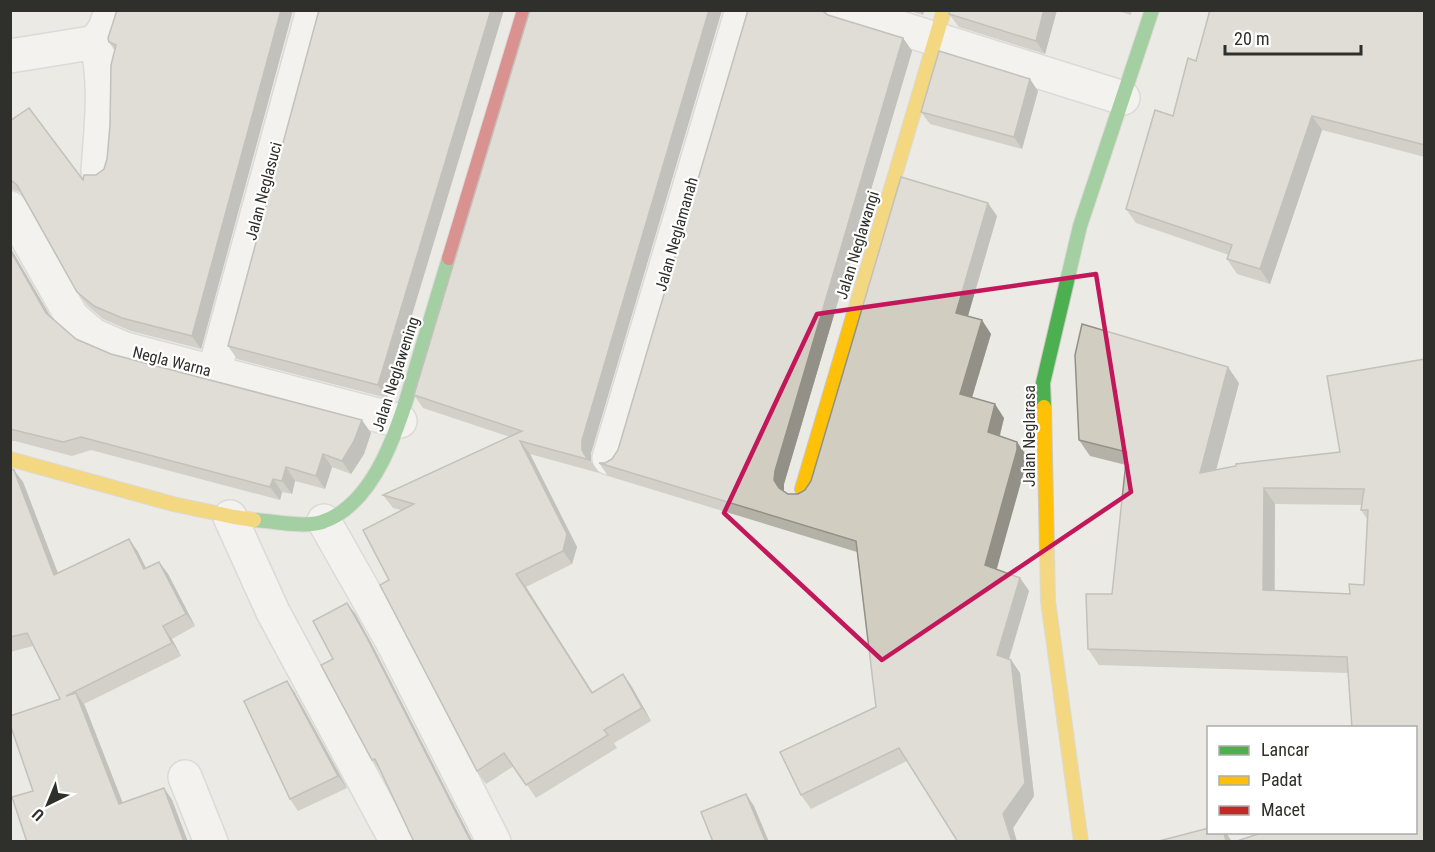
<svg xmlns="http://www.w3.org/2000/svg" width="1435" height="852" viewBox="0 0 1435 852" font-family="'Roboto Condensed',sans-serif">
<rect width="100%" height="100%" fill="#ebeae5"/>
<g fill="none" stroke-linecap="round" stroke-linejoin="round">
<g stroke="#c9c8c4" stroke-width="36">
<g id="street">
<path d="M843 10 1123 98"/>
<path d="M96 40C107 84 101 127 98 171"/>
<path d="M10 56 91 43C104 36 107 24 111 10"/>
<path d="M10 208 72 317 93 335 125 349 400 421"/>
<path d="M214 372 313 10"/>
<path d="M609 458 742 10"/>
<path d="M230 517 273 612 397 842"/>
<path d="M324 521 392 641 494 842"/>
<path d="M185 777 211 842"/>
</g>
</g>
<g stroke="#c9c8c4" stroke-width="16">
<g id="fast">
<path d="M1044 407 1043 383 1080 226 1152 10"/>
<path d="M254 520C275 521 302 528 322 522 382 502 404 407 420 354 430 322 439 290 449 258"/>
</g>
</g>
<g stroke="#c9c8c4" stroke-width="16">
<g id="slow">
<path d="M1044 407 1048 601 1081 842"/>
<path d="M10 459 173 504 234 517 254 520"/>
<path d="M802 489 944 10"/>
</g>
</g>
<g stroke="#c9c8c4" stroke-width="16">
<path id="jam" d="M449 258 524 10"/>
</g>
<use href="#street" stroke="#fcfcfb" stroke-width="33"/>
<use href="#fast" stroke="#4caf50" stroke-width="14"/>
<use href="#slow" stroke="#ffc107" stroke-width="14"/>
<use href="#jam" stroke="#c62828" stroke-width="14"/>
</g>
<g fill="#b4b1a6" fill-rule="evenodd">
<path d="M117 10H293L201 349 131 331 103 319 87 305 77 292 22 194 20 192 10 189V121L83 180 96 175 104 169 107 159 115 51 109 42Z"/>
<path d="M319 10 387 398 237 359 228 346Z"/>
<path d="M530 10H722L591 453V461L599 473 530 454 577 547 572 564 526 587 593 693 623 674 632 687 651 721 614 743 617 748 536 798 514 766 486 784 477 771 389 580 401 510 393 508 383 495 510 437 423 408 414 395Z"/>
<path d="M748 10H825V13L828 15 903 38 912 51 784 484V491L788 494H798L805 490 997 216 968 316 991 334 972 398 1004 418 1000 436 1017 442 1026 455V464L996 569 1020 578 1029 591 1009 660H1011L1020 673 1034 796 1013 828 1017 842H958L907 761 811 809 801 795 876 707 857 552 608 476 599 463H605L612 459 618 450Z"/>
<path d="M907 10H924L923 15Z"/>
<path d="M1057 10 1045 54 959 27 949 14Z"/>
<path d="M1115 10H1132L1131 15Z"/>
<path d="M1425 10V157L1322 130 1270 284 1237 274 1227 259 1229 255 1136 223 1126 209 1173 116 1196 61Z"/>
<path d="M1038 91 1022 149 930 124 921 112Z"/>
<path d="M10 247 50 316 76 339 111 354 371 433 364 454 351 474 332 467 325 489 295 481 292 494 282 492 280 500 91 450 72 456 15 441H10Z"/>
<path d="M1425 359 1416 832 1348 673 1099 665 1088 649 1112 594 1126 465 1090 456 1079 440 1239 383 1216 470 1340 452ZM1275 504 1361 505V510L1367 519 1364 585 1350 594 1275 590Z"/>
<path d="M10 469 23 482 58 573 129 539 138 552 146 568 159 562 168 574 195 626 172 639 181 656 84 704 123 803 164 788 172 800 188 842H27L33 791 60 699 33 646 10 652Z"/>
<path d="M347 603 356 615 375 650 381 772 372 760 333 659Z"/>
<path d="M287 681 295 693 347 788 298 811 290 799Z"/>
</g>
<g fill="#929087">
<path d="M281 10H293L201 349 192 336Z"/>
<path d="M491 10H504L387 398 378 385Z"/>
<path d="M709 10H722L591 453V461L587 460 582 450V440Z"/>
<path d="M919 10H924L923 15Z"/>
<path d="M1044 10H1057L1045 54 1036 41Z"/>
<path d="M903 38 912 51 784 484V493L779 488 774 480 775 471Z"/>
<path d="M1030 79 1038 91 1022 149 1014 137Z"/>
<path d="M1312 116 1322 130 1270 284 1260 269Z"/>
<path d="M988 203 997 216 965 326 956 313Z"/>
<path d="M10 247 56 326 46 313 10 250Z"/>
<path d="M982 320 991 334 969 407 960 394Z"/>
<path d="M1228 367 1239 383 1211 489 1200 473Z"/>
<path d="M995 404 1004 418 997 445 988 432Z"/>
<path d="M362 420 371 433 364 454 351 474 342 461Z"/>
<path d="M520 441 530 454 577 547 572 564 563 551Z"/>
<path d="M1017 442 1026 455V464L994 579 985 565Z"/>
<path d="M323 454 332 467 325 489 316 476Z"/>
<path d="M286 467 295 481 292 494 282 481Z"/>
<path d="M14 470 23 482 63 587 54 575Z"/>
<path d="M273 479 282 492 280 500 270 487Z"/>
<path d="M1264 488 1275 504 1274 606 1263 590Z"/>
<path d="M129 539 138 552 152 581 144 569Z"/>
<path d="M159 562 168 574 195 626 186 614Z"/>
<path d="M516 574 526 587 601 706 592 693Z"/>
<path d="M1020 578 1029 591 1006 668 997 655Z"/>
<path d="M347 603 356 615 375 650 473 842H471L469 838Z"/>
<path d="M163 626 172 639 181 656 172 643Z"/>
<path d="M1011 660 1020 673 1034 796 1013 828 1017 842H1012L1003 814Z"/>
<path d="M623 674 632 687 651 721 642 708Z"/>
<path d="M287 681 295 693 347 788 338 776Z"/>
<path d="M76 693 85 706 128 817 119 804Z"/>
<path d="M164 788 172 800 188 842H184Z"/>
<path d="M746 794 754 806 769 842H766Z"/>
<path d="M1224 832H1226L1232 842H1226Z"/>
</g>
<g fill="#d1cec1" stroke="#929087" stroke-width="1.5" fill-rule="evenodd">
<path d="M117 10H281L192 336 122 318 94 306 77 292 17 185 10 179V121L29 108 83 180 84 175H96L104 169 107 159 110 126 111 65 116 45 109 42 108 38Z"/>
<path d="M319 10H491L378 385 228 346Z"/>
<path d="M530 10H709L582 440V450L586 457 590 460 520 441 567 534 563 551 516 574 592 693 623 674 642 708 604 730 608 735 526 785 504 753 477 771 380 585 389 580 363 530 414 504 383 495 522 431 414 395Z"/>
<path d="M748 10H821L828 15 903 38 775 471 774 480 779 488 788 494H798L805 490 811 481 901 177 988 203 956 313 982 320 960 394 995 404 988 432 1017 442V450L985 565 1020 578 997 655 1011 660 1025 783 1003 814 1012 842H958L899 748 801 795 780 752 876 707 856 541 599 463H605L612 459 618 450Z"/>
<path d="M950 10H1044L1036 41 949 14Z"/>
<path d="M1210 10H1425V145L1312 116 1260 269 1227 259 1232 245 1126 209 1155 110 1173 116 1188 58 1196 61Z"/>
<path d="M939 51 1030 79 1014 137 921 112Z"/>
<path d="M10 250 46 313 76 339 111 354 362 420 354 441 342 461 323 454 316 476 286 467 282 481 273 479 270 487 81 437 63 442 10 429Z"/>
<path d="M1082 324 1228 367 1200 473 1236 466V464L1340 452 1327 376 1425 359V842H1234L1264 832H1416V728H1352L1347 657 1088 649 1086 594H1112L1127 452 1079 440 1075 355ZM1264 488 1364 489 1361 510H1368L1364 585 1349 584 1350 594 1263 590Z"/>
<path d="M10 469 14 470 54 575 129 539 144 569 159 562 186 614 163 626 172 643 66 696 76 693 119 804 164 788 184 842H27L12 797 33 791 10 724V716L60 699 27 633 10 637Z"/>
<path d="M347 603 367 638 469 838 472 842H414L375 759 372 760 321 665 333 659 313 621Z"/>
<path d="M287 681 338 776 290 799 244 701Z"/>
<path d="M746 794 766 842H713L701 812Z"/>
<path d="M1209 828V832H1224L1226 842H1155Z"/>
</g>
<path d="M0 0H1435V852H0ZM1096 274 1131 492 882 660 724 513 817 314Z" fill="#ebeae5" fill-opacity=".55" fill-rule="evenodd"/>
<path fill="none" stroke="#c2185b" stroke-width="4.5" stroke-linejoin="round" d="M1096 274 1131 492 882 660 724 513 817 314Z"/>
<g text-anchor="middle" stroke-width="4.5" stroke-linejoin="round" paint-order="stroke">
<g font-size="16" fill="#2f2f2b" stroke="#fff">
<text transform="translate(263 191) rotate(-75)" y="6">Jalan Neglasuci</text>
<text transform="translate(676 234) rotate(-74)" y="6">Jalan Neglamanah</text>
<text transform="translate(857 245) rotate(-73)" y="6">Jalan Neglawangi</text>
<text transform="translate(172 361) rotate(14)" y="6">Negla Warna</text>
<text transform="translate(395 374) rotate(-72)" y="6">Jalan Neglawening</text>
<text transform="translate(1029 436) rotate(-90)" y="6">Jalan Neglarasa</text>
</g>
</g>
<rect width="1435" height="852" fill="none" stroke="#2f2f2b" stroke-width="24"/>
<rect x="1207" y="726" width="210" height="108" fill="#ffffff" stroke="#acacaa" stroke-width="1.5"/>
<rect x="1219" y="746" width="30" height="9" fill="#4caf50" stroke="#acacaa" stroke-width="1.5"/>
<text x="1261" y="756" font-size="18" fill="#2f2f2b">Lancar</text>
<rect x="1219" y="776" width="30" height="9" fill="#ffc107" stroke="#acacaa" stroke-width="1.5"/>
<text x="1261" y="786" font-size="18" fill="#2f2f2b">Padat</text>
<rect x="1219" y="806" width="30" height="9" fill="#c62828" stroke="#acacaa" stroke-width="1.5"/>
<text x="1261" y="816" font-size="18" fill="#2f2f2b">Macet</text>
<g transform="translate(48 804) rotate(223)" stroke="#ffffff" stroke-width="4.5" paint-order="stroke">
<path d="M0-4.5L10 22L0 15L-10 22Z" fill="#2f2f2b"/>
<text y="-9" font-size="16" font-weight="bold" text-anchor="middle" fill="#2f2f2b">U</text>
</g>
<path d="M1225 45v9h136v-9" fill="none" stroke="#2f2f2b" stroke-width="3"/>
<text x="1234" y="45" font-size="18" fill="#2f2f2b" stroke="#ffffff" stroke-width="4.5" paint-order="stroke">20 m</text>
</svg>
